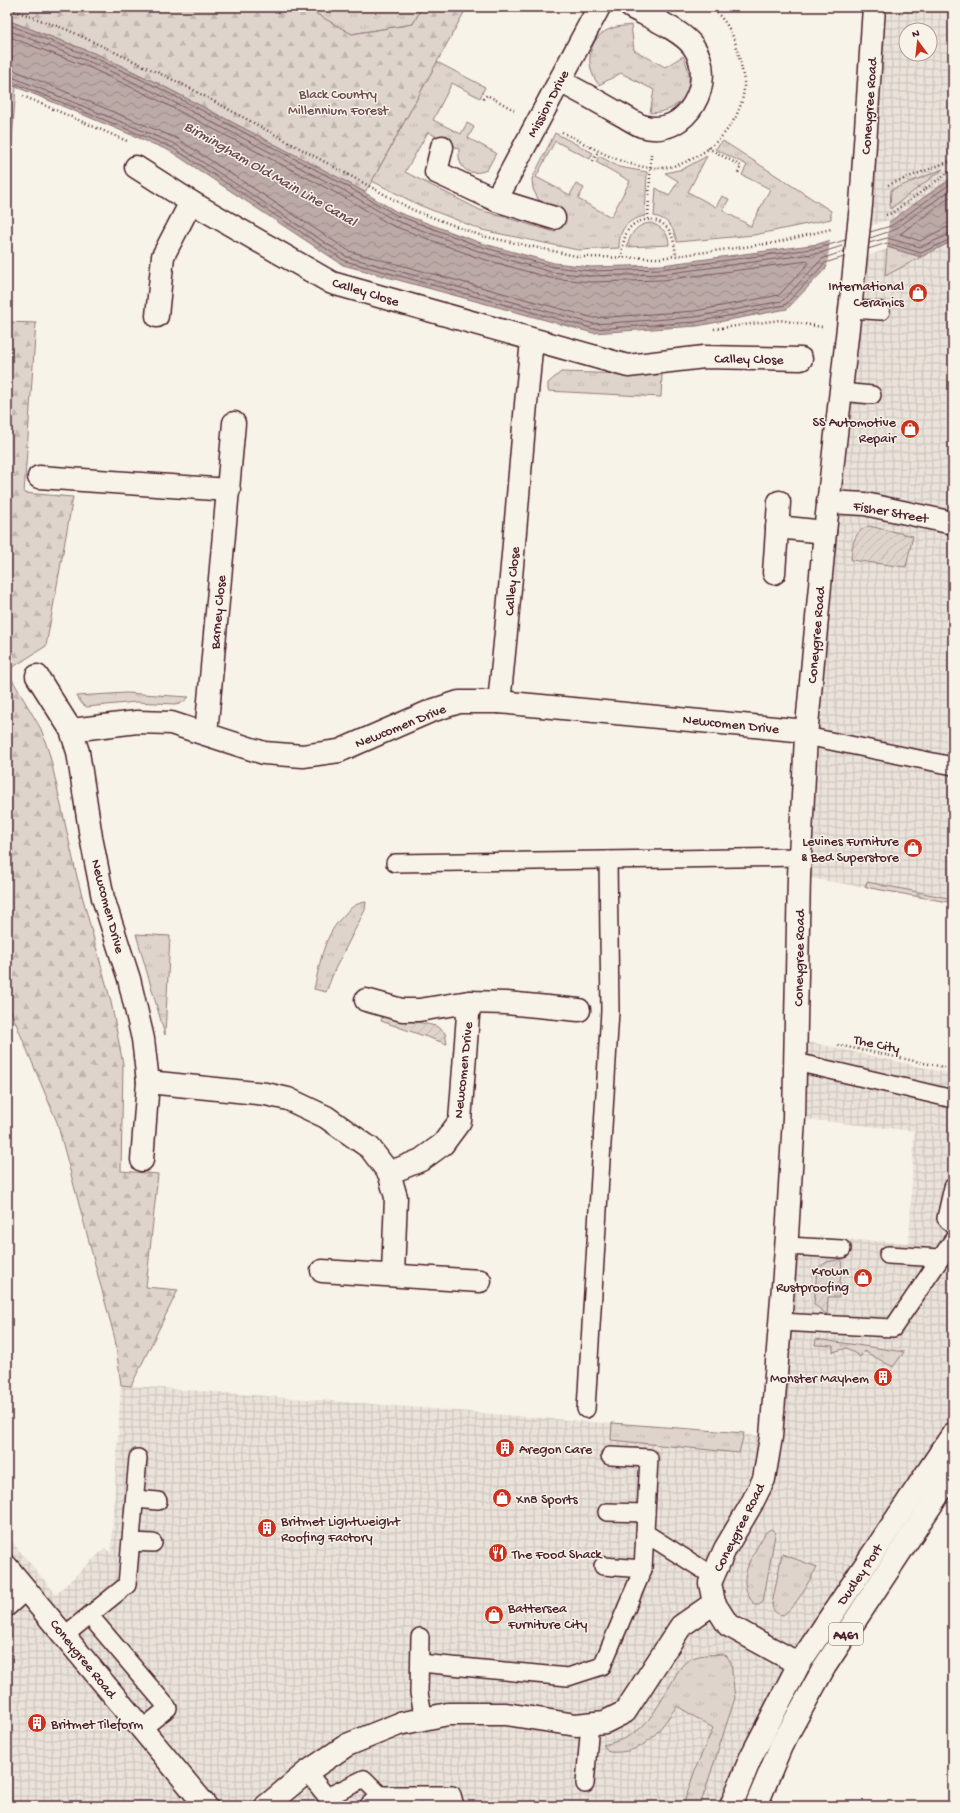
<svg xmlns="http://www.w3.org/2000/svg" width="960" height="1813" viewBox="0 0 960 1813" font-family="'Gochi Hand',sans-serif">
<defs>
<pattern id="industrial-grid" width="8" height="8" patternUnits="userSpaceOnUse"><rect width="8" height="8" fill="#eae3da"/><path d="M0 4h8M4 0v8" fill="none" stroke="#cac2bb"/></pattern>
<pattern id="grass-tufts" width="24" height="20" patternUnits="userSpaceOnUse"><rect width="24" height="20" fill="#ded4cc"/><path d="M3 7l-1-3M5 7V3M7 7l1-3M15 17l-1-3M17 17v-4M19 17l1-3" fill="none" stroke="#c0b6af"/></pattern>
<pattern id="forest-firs" width="22" height="20" patternUnits="userSpaceOnUse"><rect width="22" height="20" fill="#ded4cc"/><path d="M5 1l3.5 6h-7zM16 11l3.5 6h-7z" fill="#c0b6af"/></pattern>
<pattern id="garden-furrows" width="10" height="10" patternUnits="userSpaceOnUse"><rect width="10" height="10" fill="#ded4cc"/><path d="M-1 1l2-2M0 10L10 0M9 11l2-2" fill="none" stroke="#c0b6af"/></pattern>
<pattern id="water-waves" width="16" height="10" patternUnits="userSpaceOnUse"><rect width="16" height="10" fill="#bcaaa7"/><path d="M0 5q4-4 8 0t8 0" fill="none" stroke="#9b8a88"/></pattern>
</defs>
<rect width="100%" height="100%" fill="#f7f3e8"/>
<filter id="ink" filterUnits="userSpaceOnUse"><feTurbulence type="fractalNoise" baseFrequency=".025" numOctaves="2"/><feDisplacementMap in="SourceGraphic" scale="8" xChannelSelector="R" yChannelSelector="G"/><feConvolveMatrix kernelMatrix="1 2 1 2 8 2 1 2 1" color-interpolation-filters="sRGB"/></filter>
<g filter="url(#ink)">
<g fill="url(#industrial-grid)" fill-rule="evenodd">
<path d="M874 7H953V903L799 876ZM906 30H930V54H906Z"/>
<path d="M796 1039 953 1074V1452L818 1656 755 1774 743 1806H7V1536L56 1594 105 1548 111 1553 121 1385 386 1405 771 1437 787 1236 909 1243 914 1131 794 1118Z"/>
</g>
<g fill="url(#grass-tufts)" stroke="#947a7c">
<path d="M304 7H422L413 24 351 34Z"/>
<path d="M631 25 634 50 665 67 683 56C698 86 685 112 650 113L654 90 621 73 599 85C583 66 588 35 613 28 619 26 625 26 631 25Z"/>
<path d="M437 62 485 87 480 98 452 83 433 120 461 134 467 123 474 127 468 138 496 153 487 170C469 177 457 169 459 149L428 132 405 172 480 210 555 232 561 211 548 206 538 199 533 189 532 179 555 133 593 153 590 159 555 141 536 177 570 195 576 184 584 188 578 199 611 217 630 181 596 162 599 156 619 167 647 172 645 216C626 220 619 230 619 248L578 250 482 230 419 205 372 181Z"/>
<path d="M723 141 831 211V219L754 235 677 242C674 228 669 219 654 216L656 188 669 196 678 181 665 173 683 169 707 156 688 192 716 207 722 196 729 199 723 211 751 226 770 189 742 175 747 165 715 149Z"/>
<path d="M943 169 890 209 891 190Z"/>
<path d="M651 223C662 227 669 233 669 245L627 247C630 234 636 224 651 223Z"/>
<path d="M887 247 921 257 885 276Z"/>
<path d="M561 372 662 375 661 397 548 391V383Z"/>
<path d="M126 693 189 697 183 702 175 704 136 702 87 707 82 704 77 696Z"/>
<path d="M366 902 365 910 335 969 326 992 314 989C321 960 323 936 345 914 351 907 357 903 366 902Z"/>
<path d="M136 934 170 936 165 1035Z"/>
<path d="M816 1339 904 1352 893 1367 864 1351 860 1357 847 1348 833 1352V1346L815 1345Z"/>
<path d="M612 1423 744 1433 739 1453 611 1440Z"/>
<path d="M771 1529 774 1531 775 1535 763 1602 759 1605H755C733 1581 752 1556 766 1532Z"/>
<path d="M782 1554 817 1567C807 1583 799 1604 783 1615 776 1614 773 1611 772 1604Z"/>
<path d="M721 1654 727 1656 731 1663 735 1698 700 1806H683L696 1767 713 1728 677 1706C658 1731 646 1755 609 1752L603 1745C645 1736 652 1716 672 1682 676 1675 681 1664 689 1660 699 1654 710 1655 721 1654Z"/>
</g>
<g fill="url(#forest-firs)" stroke="#947a7c">
<path d="M7 7H304L352 34 413 24 422 7H467L372 181 365 192 161 85 99 55 7 20Z"/>
<path d="M7 83 16 87 7 205Z"/>
<path d="M7 322 36 323 24 493 73 497 46 646 7 671 41 729 50 756 77 877 111 1002 123 1064 121 1171 158 1174 146 1287 178 1290 131 1386 121 1385 115 1339 57 1122 7 1002Z"/>
<path d="M867 882 953 899V903L865 887Z"/>
</g>
<g fill="url(#garden-furrows)" stroke="#947a7c">
<path d="M869 526 913 536 906 567 851 560C852 545 854 531 869 526Z"/>
<path d="M383 1015 436 1026 445 1033 447 1044 381 1021Z"/>
<path d="M842 1259 839 1297H828L827 1315 814 1304 817 1268 827 1262Z"/>
</g>
<path fill="url(#water-waves)" stroke="#8e7275" d="M7 20 99 55 161 85 347 182 397 212 481 243 554 263 591 267 662 265 818 244 889 222 953 177V241L921 257 887 247 828 266 787 309 697 326 593 333 343 265 170 151 7 83Z"/>
<path fill="#f7f3e8" d="M889 220 887 249 827 269 830 238Z"/>
<g fill="none" stroke-linecap="round" stroke-linejoin="round">
<g stroke="#78575d" stroke-width="1">
<path d="M7 24 97 59 159 88 345 185 396 215 479 246 553 267 591 271 662 269 819 248 845 240"/>
<path d="M7 30 95 64 156 93 343 190 394 220 478 251 551 272 591 276 663 274 820 253 845 245"/>
<path d="M7 36 93 69 154 98 340 195 391 225 476 257 550 278 590 282 663 280 807 261 809 263 779 295 695 311 594 318 349 251 178 139 14 70 7 69"/>
<path d="M7 75 175 144 347 257 594 324 695 317 782 301 822 259 844 251"/>
<path d="M7 80 173 148 345 261 594 329 696 322 785 305 825 263 844 257"/>
<path d="M953 195 900 234 920 241 945 228 953 227"/>
<path d="M870 232 891 226 953 182"/>
<path d="M870 238 894 230 953 188"/>
<path d="M869 243 887 238 920 247 953 233"/>
<path d="M868 249 887 243 921 253 953 238"/>
</g>
<g stroke="#4a1f2b" stroke-width="20">
<g id="lane">
<path d="M850 309 881 311"/>
<path d="M841 392 872 395"/>
<path d="M806 736 953 766"/>
<path d="M395 863 800 857"/>
<path d="M796 1062 953 1099"/>
<path d="M953 1187 946 1218 953 1226"/>
<path d="M787 1246 842 1249"/>
<path d="M888 1255 941 1258"/>
<path d="M780 1322 893 1328 953 1240"/>
<path d="M586 1409 610 1011 608 860"/>
<path d="M135 1499 158 1501"/>
<path d="M607 1512 646 1513"/>
<path d="M645 1533 713 1576"/>
<path d="M131 1542 153 1543"/>
<path d="M603 1566 643 1569"/>
<path d="M7 1608 27 1590"/>
<path d="M90 1616 168 1708 142 1729"/>
<path d="M65 1635 127 1585 138 1458"/>
<path d="M420 1637 419 1693 424 1719"/>
<path d="M420 1663 568 1677 602 1666 643 1569 649 1458 610 1456"/>
<path d="M307 1772 327 1797 364 1779 380 1795 368 1806"/>
<path d="M585 1784 590 1723"/>
<path d="M380 1795H452L455 1806"/>
</g>
</g>
<g stroke="#4a1f2b" stroke-width="25">
<g id="street">
<path d="M560 81C579 91 599 102 618 113 626 117 634 123 642 126 687 140 718 80 693 46 681 30 649 17 631 7"/>
<path d="M442 147 436 172 496 200 554 218"/>
<path d="M136 167 191 202 332 283 628 366 704 357 801 359"/>
<path d="M496 200 599 7"/>
<path d="M861 205 874 7"/>
<path d="M157 316 163 256 191 202"/>
<path d="M39 477 229 490"/>
<path d="M828 502 865 504 953 523"/>
<path d="M777 527 825 532"/>
<path d="M774 573 779 502"/>
<path d="M37 676 71 730 78 752 91 837 103 898 129 979 143 1039 148 1082 142 1160"/>
<path d="M499 702C512 582 520 461 532 340"/>
<path d="M71 730 137 722 171 723 264 753 303 756 339 751 431 711 459 702H499L806 731"/>
<path d="M206 734 234 423"/>
<path d="M366 1000 402 1010H419L469 1002 506 1003 579 1010"/>
<path d="M148 1082 266 1094 288 1099 326 1117 370 1148 389 1173 396 1197 393 1274"/>
<path d="M389 1173 421 1160 443 1144 460 1121 469 1002"/>
<path d="M322 1271 480 1281"/>
<path d="M7 1567 206 1806"/>
<path d="M714 1603 710 1583 725 1549 751 1505 764 1479 771 1437 787 1236 794 1118 799 876 806 736 825 532 851 301"/>
<path d="M266 1806 307 1772 347 1745 399 1724 448 1714H506L576 1725 605 1722 625 1712 681 1626 714 1603 728 1625 799 1664"/>
</g>
</g>
<g stroke="#4a1f2b" stroke-width="25">
<g id="highway">
<path d="M731 1806 751 1757 799 1664 953 1434"/>
<path d="M756 1806 781 1746 825 1666 953 1472"/>
</g>
</g>
<g stroke="#4a1f2b" stroke-width="2.5" stroke-dasharray="1 3" stroke-linecap="butt">
<path d="M7 8 68 30 184 85 413 210 482 236 581 257 660 258 774 243 831 229"/>
<path d="M23 96 127 141"/>
<path d="M483 99 487 95 514 110"/>
<path d="M562 132C592 147 620 166 654 168 697 170 746 126 744 82 743 72 740 62 738 52 734 35 725 17 709 7"/>
<path d="M708 148 741 166 738 173"/>
<path d="M593 161 598 151"/>
<path d="M888 185 953 160"/>
<path d="M886 215 892 213 953 169"/>
<path d="M648 219 651 154"/>
<path d="M622 258C623 248 623 238 628 230 638 216 661 216 670 232 674 239 675 248 676 256"/>
<path d="M714 329 780 320 822 327"/>
<path d="M838 1045 953 1069"/>
</g>
<use href="#lane" stroke="#f7f3e8" stroke-width="17"/>
<use href="#street" stroke="#f7f3e8" stroke-width="22"/>
<use href="#highway" stroke="#f7f3e8" stroke-width="22"/>
<g stroke="#4a1f2b" stroke-width="25" stroke-linecap="butt">
<path id="street-bridge" d="M851 301 861 205"/>
</g>
<use href="#street-bridge" stroke="#f7f3e8" stroke-width="22"/>
</g>
</g>
<defs>
<g id="shop-disc" transform="scale(1)"><circle r="9.5" fill="#c8321e" stroke="#f7f3e8"/><path d="M-5-2.5h2.3a2.7 3.5 0 0 1 5.4 0H5L5.5 6h-11ZM-1.5-2.5h3a1.5 2.3 0 0 0-3 0Z" fill="#fff"/></g>
<g id="building-disc" transform="scale(1)"><circle r="9.5" fill="#c8321e" stroke="#f7f3e8"/><path d="M-4-6H4V6H1V3H-1V6H-4ZM-2.5-4.3h1.7v1.8h-1.7ZM.8-4.3h1.7v1.8H.8ZM-2.5-1h1.7V.8h-1.7ZM.8-1h1.7V.8H.8Z" fill="#fff"/></g>
<g id="restaurant-disc" transform="scale(1)"><circle r="9.5" fill="#c8321e" stroke="#f7f3e8"/><path d="M-5-6h1v4h1v-4h1v4h1v-4h1v5L-1.5 .5V6h-2V.5L-5-1ZM5-6V6H3V1.5H1.5Q1.5-4 5-6Z" fill="#fff"/></g>
</defs>
<g fill-rule="evenodd">
<use href="#shop-disc" x="918" y="293"/>
<use href="#shop-disc" x="910" y="429"/>
<use href="#shop-disc" x="913" y="848"/>
<use href="#shop-disc" x="863" y="1278"/>
<use href="#building-disc" x="883" y="1377"/>
<use href="#building-disc" x="505" y="1448"/>
<use href="#shop-disc" x="502" y="1498"/>
<use href="#building-disc" x="267" y="1528"/>
<use href="#restaurant-disc" x="498" y="1553"/>
<use href="#shop-disc" x="494" y="1615"/>
<use href="#building-disc" x="37" y="1723"/>
</g>
<g text-anchor="middle" stroke-width="3" stroke-linejoin="round" paint-order="stroke">
<rect fill="#f7f3e8" stroke="#7e5f64" stroke-width="1" x="829" y="1623" width="34" height="22" rx="3"/>
<g font-size="13" font-weight="bold" fill="#4a1f2b">
<text x="846" y="1639">A461</text>
</g>
<g font-size="14" fill="#6f4c53" stroke="#f7f3e8">
<text x="338" y="98">Black Country<tspan x="338" dy="16">Millennium Forest</tspan></text>
</g>
<g font-size="14" fill="#4a1f2b" stroke="#f7f3e8">
<text transform="translate(547 103) rotate(-62)" y="5">Mission Drive</text>
<text transform="translate(868 106) rotate(-86)" y="5">Coneygree Road</text>
<text transform="translate(366 291) rotate(17)" y="5">Calley Close</text>
<text transform="translate(749 358) rotate(1)" y="5">Calley Close</text>
<text transform="translate(891 511) rotate(10)" y="5">Fisher Street</text>
<text transform="translate(511 581) rotate(-85)" y="5">Calley Close</text>
<text transform="translate(217 612) rotate(-85)" y="5">Barney Close</text>
<text transform="translate(815 635) rotate(-85)" y="5">Coneygree Road</text>
<text transform="translate(731 723) rotate(6)" y="5">Newcomen Drive</text>
<text transform="translate(400 725) rotate(-22)" y="5">Newcomen Drive</text>
<text transform="translate(109 906) rotate(75)" y="5">Newcomen Drive</text>
<text transform="translate(798 958) rotate(-89)" y="5">Coneygree Road</text>
<text transform="translate(877 1043) rotate(12)" y="5">The City</text>
<text transform="translate(462 1070) rotate(-84)" y="5">Newcomen Drive</text>
<text transform="translate(738 1527) rotate(-63)" y="5">Coneygree Road</text>
<text transform="translate(859 1574) rotate(-56)" y="5">Dudley Port</text>
<text transform="translate(84 1658) rotate(51)" y="5">Coneygree Road</text>
</g>
<g font-size="14" fill="#4a1f2b" stroke="#f7f3e8" text-anchor="start">
<text x="904" y="290" text-anchor="end">International<tspan x="904" dy="16">Ceramics</tspan></text>
<text x="896" y="426" text-anchor="end">SS Automotive<tspan x="896" dy="16">Repair</tspan></text>
<text x="899" y="845" text-anchor="end">Levines Furniture<tspan x="899" dy="16">&amp; Bed Superstore</tspan></text>
<text x="849" y="1275" text-anchor="end">Krown<tspan x="849" dy="16">Rustproofing</tspan></text>
<text x="869" y="1382" text-anchor="end">Monster Mayhem</text>
<text x="519" y="1453">Aregon Care</text>
<text x="516" y="1503">Xn8 Sports</text>
<text x="281" y="1525">Britmet Lightweight<tspan x="281" dy="16">Roofing Factory</tspan></text>
<text x="512" y="1558">The Food Shack</text>
<text x="508" y="1612">Battersea<tspan x="508" dy="16">Furniture City</tspan></text>
<text x="51" y="1728">Britmet Tileform</text>
</g>
<g font-size="15" font-style="italic" fill="#6c4950" stroke="#f7f3e8">
<text transform="translate(271 173) rotate(30)" y="5">Birmingham Old Main Line Canal</text>
</g>
</g>
<rect width="960" height="1813" fill="none" stroke="#f7f3e8" stroke-width="24"/>
<rect x="12" y="12" width="936" height="1789" fill="none" stroke="#4a1f2b" stroke-width="1.5" filter="url(#ink)"/>
<g transform="translate(918 42) rotate(345)"><circle r="19" fill="#f7f3e8" stroke="#b29e9c"/>
<path d="M0-3L7 15L0 10L-7 15Z" fill="#c8321e"/>
<text y="-6" font-size="11" font-weight="bold" text-anchor="middle" fill="#4a1f2b">N</text>
</g>
</svg>
